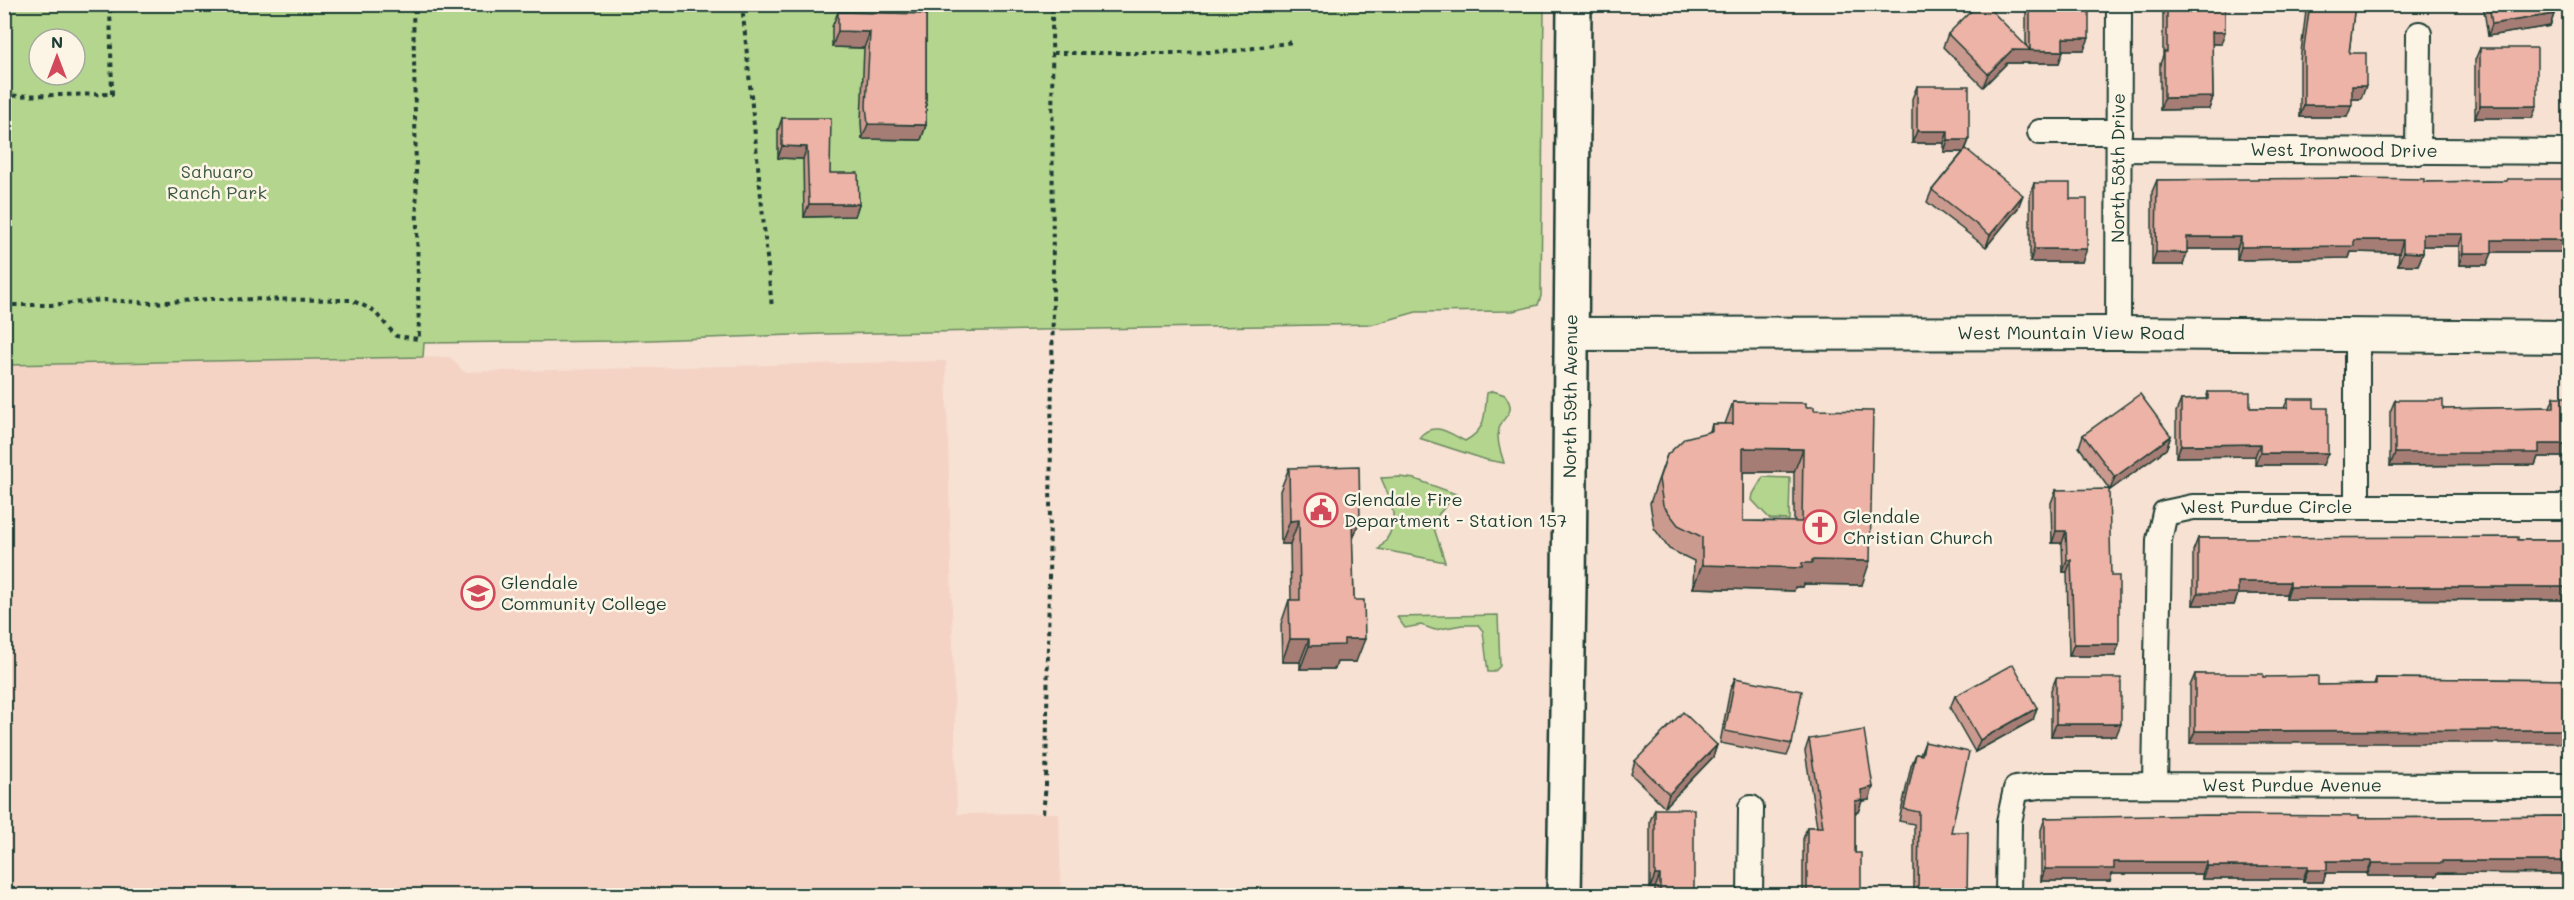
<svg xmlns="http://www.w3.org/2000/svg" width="2574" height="900" viewBox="0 0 2574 900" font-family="Mali,sans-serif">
<rect width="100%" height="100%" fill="#f7e1d2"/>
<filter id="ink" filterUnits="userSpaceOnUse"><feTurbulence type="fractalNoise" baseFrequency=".0167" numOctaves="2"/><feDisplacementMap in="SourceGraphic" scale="12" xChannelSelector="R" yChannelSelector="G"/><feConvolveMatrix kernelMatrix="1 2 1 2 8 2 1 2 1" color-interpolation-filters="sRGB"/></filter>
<g filter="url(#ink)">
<path fill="#f4d3c5" d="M450 357 464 372 946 361 957 814 1059 813 1061 895H5V365Z"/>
<g fill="#b4d58e" stroke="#6a8961" stroke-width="1.5" fill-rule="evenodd">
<path d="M4 5H1544L1541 296 1538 305 1513 311 1416 312 1374 324 823 334 622 341 424 343 423 357 5 365ZM39 39H75V75H39Z"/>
<path d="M1493 391 1505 395C1518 414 1503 414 1499 429 1496 441 1501 452 1504 463L1487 460 1419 438C1433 420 1449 433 1465 441 1487 429 1484 416 1487 393Z"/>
<path d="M1400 477 1415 479 1456 494 1438 515 1433 525 1445 562 1379 549C1402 525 1393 505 1381 478Z"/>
<path d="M1763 477 1790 478 1789 520 1770 519 1752 500 1753 494Z"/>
<path d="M1498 615 1500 666 1494 672H1488L1483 631 1478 625H1462L1435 630 1421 625 1405 628 1397 617Z"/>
</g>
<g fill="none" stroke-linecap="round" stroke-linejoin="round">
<g stroke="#1f3d34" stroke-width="28">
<g id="minor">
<path d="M2040 132H2119"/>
<path id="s1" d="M2119 149 2570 152"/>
<path d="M2418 152 2419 34"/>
<path id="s2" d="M2118 333 2119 4"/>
<path d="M2357 335V507"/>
<path id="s3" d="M2155 785 2159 540 2165 513 2193 507H2570"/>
<path d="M1750 896 1751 808"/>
<path id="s4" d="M2008 896 2009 822 2016 789 2047 785 2570 786"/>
</g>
</g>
<g stroke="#1f3d34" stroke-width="36">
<g id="tertiary">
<path id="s5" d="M1571 334 2118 333 2570 337"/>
</g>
</g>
<g stroke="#1f3d34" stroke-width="38">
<g id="secondary">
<path id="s6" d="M1564 896 1569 588 1574 4"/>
</g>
</g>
<g stroke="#1f3d34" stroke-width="4" stroke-dasharray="4.5 4.5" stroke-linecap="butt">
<path d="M742 4 772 308"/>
<path d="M1053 53H1181L1234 51 1293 42"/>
<path d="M4 96 112 94 110 4"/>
<path d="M4 305H50L105 300 153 303 209 299 351 300 373 310 396 336 419 339 413 4"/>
<path d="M1043 813 1046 785 1053 304 1052 4"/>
</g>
<use href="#minor" stroke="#fcf5e5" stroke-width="24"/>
<use href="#tertiary" stroke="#fcf5e5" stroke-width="32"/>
<use href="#secondary" stroke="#fcf5e5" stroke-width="33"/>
</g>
<g fill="#cb9a8f" stroke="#1f3d34" stroke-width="1.5" fill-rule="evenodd">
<path d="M2026 4H2089L2084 50H2063L2059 63H2007L1983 87 1943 47 1948 34 2026 45Z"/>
<path d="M2163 4H2225L2221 44H2212L2213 97 2209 109 2160 110V64L2163 56Z"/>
<path d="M2282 4H2355L2349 53 2361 99H2352L2347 117H2300V60L2306 11 2281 8Z"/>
<path d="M2483 4H2553L2554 14 2550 26 2488 36Z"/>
<path d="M838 12 926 14V125L921 140 862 139 861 122 864 48 832 47V27Z"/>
<path d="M2480 48 2532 118H2475V60Z"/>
<path d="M1917 86 1969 140 1965 151 2018 208 1986 247 1927 202 1932 190 1963 152H1944V143H1912V99Z"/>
<path d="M782 118 830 173 859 204 855 216 804 217 803 159 778 158V130Z"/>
<path d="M2507 179 2570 252H2492L2487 265H2459V246H2423V253L2418 265H2398L2399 253 2351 252 2349 258 2237 260V249H2187L2183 265H2152V192L2157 180 2424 182 2506 181Z"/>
<path d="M2034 183 2070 199 2082 262H2030V195Z"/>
<path d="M2208 392 2250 408H2284L2288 399 2314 408 2323 465H2255V456L2176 457V412L2181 400 2206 399Z"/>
<path d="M2554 397 2570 457H2538L2535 465 2390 466V412L2395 400 2443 409 2550 407Z"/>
<path d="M1733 402 1806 407 1814 410 1862 585 1804 584 1803 587H1795L1794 591 1693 588 1694 561 1669 549 1654 528 1650 503 1667 455 1710 431 1712 424H1725ZM1743 472H1794V522L1743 521Z"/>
<path d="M2083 435 2171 436 2166 449 2110 490 2079 447Z"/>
<path d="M1289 468 1360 519 1352 541 1356 662H1337L1335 669H1300V662H1282L1281 624 1289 600H1291L1290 544H1281L1280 491Z"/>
<path d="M2056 490 2111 576 2115 656H2069L2067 572H2063L2062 543H2052L2051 503Z"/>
<path d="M2198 538 2570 540V600L2286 599V594H2238L2234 605H2193V551Z"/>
<path d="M2195 674 2263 677 2318 685 2374 684 2376 678 2570 680 2190 743V686Z"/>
<path d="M1735 678 1792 744 1787 756 1720 743 1730 690Z"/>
<path d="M2056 678 2116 736H2051V690Z"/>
<path d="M1955 696 2033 720 1975 752 1950 708Z"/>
<path d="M1809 739 1873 787 1869 800 1862 801 1858 812 1855 813V853L1861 893 1860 896H1803V839L1807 827H1817L1805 751Z"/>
<path d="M1925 742 1951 832 1967 896H1914V824L1899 821 1911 766 1916 754 1920 755Z"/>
<path d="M1717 745 1713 757 1665 807 1631 774 1635 761Z"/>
<path d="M1655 809 1694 891 1707 896H1655V888H1650V821Z"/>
<path d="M2570 816V874L2438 873 2437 876H2367V873H2326L2323 882H2303V879H2202V874H2112L2110 881H2041V830L2045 818H2359Z"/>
</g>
<g fill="#a57d74" stroke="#1f3d34" stroke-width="1.5">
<path d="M2282 4H2308L2306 11 2281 8Z"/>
<path d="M2554 14 2550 26 2488 36 2492 24Z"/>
<path d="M838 31 870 32 864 48 832 47Z"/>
<path d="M2212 32H2225L2221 44H2208Z"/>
<path d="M2063 38H2089L2084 50H2059Z"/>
<path d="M2012 50 2063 51 2059 63H2007L1983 87 1988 74Z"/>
<path d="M2352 86H2366L2361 99H2347Z"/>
<path d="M2213 97 2209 109 2160 110 2164 98Z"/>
<path d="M2304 105H2352L2347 117H2300Z"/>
<path d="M2480 106H2537L2532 118H2475Z"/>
<path d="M868 124 926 125 921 140 862 139Z"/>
<path d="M1917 131H1948L1944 143H1912Z"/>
<path d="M1948 140H1969L1964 152H1944Z"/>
<path d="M782 146 807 147 803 159 778 158Z"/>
<path d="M2023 195 2018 208 1986 247 1990 235Z"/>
<path d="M809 204H859L855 216 804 217Z"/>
<path d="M2423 234H2463L2459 246H2419Z"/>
<path d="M2187 237H2241L2237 249H2183Z"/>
<path d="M2354 240H2403L2399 253 2351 252 2349 258 2237 260 2241 247Z"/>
<path d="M2492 240H2570V252H2487Z"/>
<path d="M2034 249H2087L2082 262H2030Z"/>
<path d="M2156 252 2187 253 2183 265H2152Z"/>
<path d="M2403 252 2423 253 2418 265H2398Z"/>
<path d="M2463 253H2492L2487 265H2459Z"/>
<path d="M2171 436 2166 449 2110 490 2115 477Z"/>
<path d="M2260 444 2255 456 2176 457 2181 445Z"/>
<path d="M2539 444H2570V457H2538L2535 465 2390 466 2395 453Z"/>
<path d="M1743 448 1803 449 1794 472H1735Z"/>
<path d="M2260 453H2328L2323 465H2255Z"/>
<path d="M1352 519H1360L1352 542Z"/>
<path d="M1299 520 1290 544H1281L1290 521Z"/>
<path d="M2056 531H2066L2062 543H2052Z"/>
<path d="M1812 560 1870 561 1862 585 1804 584 1803 587H1795L1794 591 1693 588 1702 565 1802 563Z"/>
<path d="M2067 560H2071L2067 572H2063Z"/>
<path d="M2238 582H2290L2286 594H2238L2234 605H2193L2198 593Z"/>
<path d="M2290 587H2570V600L2286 599Z"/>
<path d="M1290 639H1309L1300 662H1282Z"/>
<path d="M1344 639H1365L1356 662H1337L1335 669H1300L1309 646Z"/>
<path d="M2074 644H2119L2115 656H2069Z"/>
<path d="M2037 708 2033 720 1975 752 1980 740Z"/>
<path d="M2056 724H2121L2116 736H2051Z"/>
<path d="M2570 730V743H2190L2195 731Z"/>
<path d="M1717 745 1713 757 1665 807 1669 794Z"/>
<path d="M1873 787 1869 800 1862 801 1858 812 1850 814 1861 790Z"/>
<path d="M2327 861H2372L2367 873H2326L2323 882H2303L2308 870Z"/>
<path d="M2442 861H2570V874L2438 873 2437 876H2367L2372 863Z"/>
<path d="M2114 862H2207L2202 874H2112L2110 881H2041L2045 869Z"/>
<path d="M2207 866H2308L2303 879H2202Z"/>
<path d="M1655 875H1660L1655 888H1650Z"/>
<path d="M1841 893H1861L1860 896H1840Z"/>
</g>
<g fill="#ecb3a6" stroke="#1f3d34" stroke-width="1.5" fill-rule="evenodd">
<path d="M1978 4H1985L2030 50V4H2089V38H2063V51L2012 50 1988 74 1948 34Z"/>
<path d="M2167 4H2225V32H2212L2213 97 2164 98V52H2167Z"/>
<path d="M2310 4H2355L2349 53H2366V86H2352V105H2304V47Z"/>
<path d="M2489 4H2553L2554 14 2492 24Z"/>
<path d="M838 12 926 14V125L868 124 866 106 870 32 838 31Z"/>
<rect x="2480" y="48" width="57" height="58"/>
<path d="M1917 86H1969V140H1948V131H1917Z"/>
<path d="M782 118H831L830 173H858L859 204H809L807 147 782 146Z"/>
<path d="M1966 149 2023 195 1990 235 1932 190Z"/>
<path d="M2354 178 2424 179V182L2507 181V179H2570V240H2492V253H2463V234H2423V253L2403 252V240H2354V246L2241 247V237H2187V253L2156 252 2157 180Z"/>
<path d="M2034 183H2070V199H2087V249H2034Z"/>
<path d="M2208 392H2250V408H2288V399H2314V408H2328V453H2260V444L2181 445V400L2208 399Z"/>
<path d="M2140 394 2171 436 2115 477 2083 435Z"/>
<path d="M2554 397H2570V444H2539V453H2395V400H2443V409L2554 407Z"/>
<path d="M1733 402 1806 403V407H1814V410L1873 411 1870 561 1812 560V563H1802V568L1702 565V537L1678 525 1663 505 1659 479 1667 455 1685 438 1712 431V424H1733ZM1743 448 1803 449 1802 522 1743 521Z"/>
<path d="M1359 466 1360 519H1352L1354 600H1364L1365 639H1344V645L1309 646V639H1290L1289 600H1300L1299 520 1290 521 1289 468Z"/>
<path d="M2109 489 2111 576H2119V644H2074L2071 560H2067L2066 531H2056V490Z"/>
<path d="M2518 537V540H2570V587H2290V582H2238V593H2198V538Z"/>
<path d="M2013 664 2037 708 1980 740 1955 696Z"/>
<path d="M2195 674H2263V677L2318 676V685L2376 684V678L2570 680V730L2195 731Z"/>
<path d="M1735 678 1802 691 1792 744 1725 731Z"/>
<rect x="2056" y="678" width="65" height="46"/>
<path d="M1683 712 1717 745 1669 794 1635 761Z"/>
<path d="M1864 730 1873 787 1861 790 1862 800 1855 801V853H1861V893H1841V896H1807V827H1823L1809 739Z"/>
<path d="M1925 742 1969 752 1951 832H1968L1967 896H1918L1919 812 1904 809 1916 754 1922 755Z"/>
<path d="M1655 809H1694V891H1707V896H1660V875H1655Z"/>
<path d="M2207 815 2359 816V818L2570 816V861H2442V863H2372V861H2327V870H2308V866H2207V862H2114V869H2045V818Z"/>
</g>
</g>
<defs>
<g id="civic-ring" transform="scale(1.725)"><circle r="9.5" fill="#fcf5e5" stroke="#d1495b" stroke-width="1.5"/><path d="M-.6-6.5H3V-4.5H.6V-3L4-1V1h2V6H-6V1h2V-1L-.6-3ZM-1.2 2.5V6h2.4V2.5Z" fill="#d1495b"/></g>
<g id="church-ring" transform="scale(1.725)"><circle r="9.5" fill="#fcf5e5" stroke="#d1495b" stroke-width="1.5"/><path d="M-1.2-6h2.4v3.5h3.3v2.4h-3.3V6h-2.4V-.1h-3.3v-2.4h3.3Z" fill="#d1495b"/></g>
<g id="university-ring" transform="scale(1.725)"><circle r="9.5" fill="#fcf5e5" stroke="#d1495b" stroke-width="1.5"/><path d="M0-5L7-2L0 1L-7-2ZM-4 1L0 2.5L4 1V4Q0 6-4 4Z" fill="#d1495b"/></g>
</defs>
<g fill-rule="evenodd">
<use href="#civic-ring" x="1321" y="510"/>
<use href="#church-ring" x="1820" y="527"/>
<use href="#university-ring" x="478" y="593"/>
</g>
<g text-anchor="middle" stroke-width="5" stroke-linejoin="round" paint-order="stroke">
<g font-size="18" fill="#1f3d34" stroke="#fcf5e5">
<text dy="6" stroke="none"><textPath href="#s1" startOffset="225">West Ironwood Drive</textPath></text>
<text dy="6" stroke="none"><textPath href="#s2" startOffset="165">North 58th Drive</textPath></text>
<text dy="6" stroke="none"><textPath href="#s5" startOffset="500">West Mountain View Road</textPath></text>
<text dy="6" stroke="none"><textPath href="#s6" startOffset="500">North 59th Avenue</textPath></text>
<text dy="6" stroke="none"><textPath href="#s3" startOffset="375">West Purdue Circle</textPath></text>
<text dy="6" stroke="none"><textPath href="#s4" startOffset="384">West Purdue Avenue</textPath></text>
</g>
<g font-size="18" fill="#3d5b46" stroke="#fcf5e5">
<text x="217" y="178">Sahuaro<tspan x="217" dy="21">Ranch Park</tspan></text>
</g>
<g font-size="18" fill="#1f3d34" stroke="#fcf5e5" text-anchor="start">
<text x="1344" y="506">Glendale Fire<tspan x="1344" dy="21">Department - Station 157</tspan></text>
<text x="1843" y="523">Glendale<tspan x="1843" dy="21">Christian Church</tspan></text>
<text x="501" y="589">Glendale<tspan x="501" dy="21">Community College</tspan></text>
</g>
</g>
<rect width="2574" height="900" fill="none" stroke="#fcf5e5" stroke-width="24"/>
<rect x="12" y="12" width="2550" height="876" fill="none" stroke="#1f3d34" stroke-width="2" filter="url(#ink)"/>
<g transform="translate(57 57)"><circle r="28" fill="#fcf5e5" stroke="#a4ab9e" stroke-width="1.5"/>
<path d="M0-4.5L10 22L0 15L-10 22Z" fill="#d1495b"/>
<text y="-9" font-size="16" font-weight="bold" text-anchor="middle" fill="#1f3d34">N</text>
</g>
</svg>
